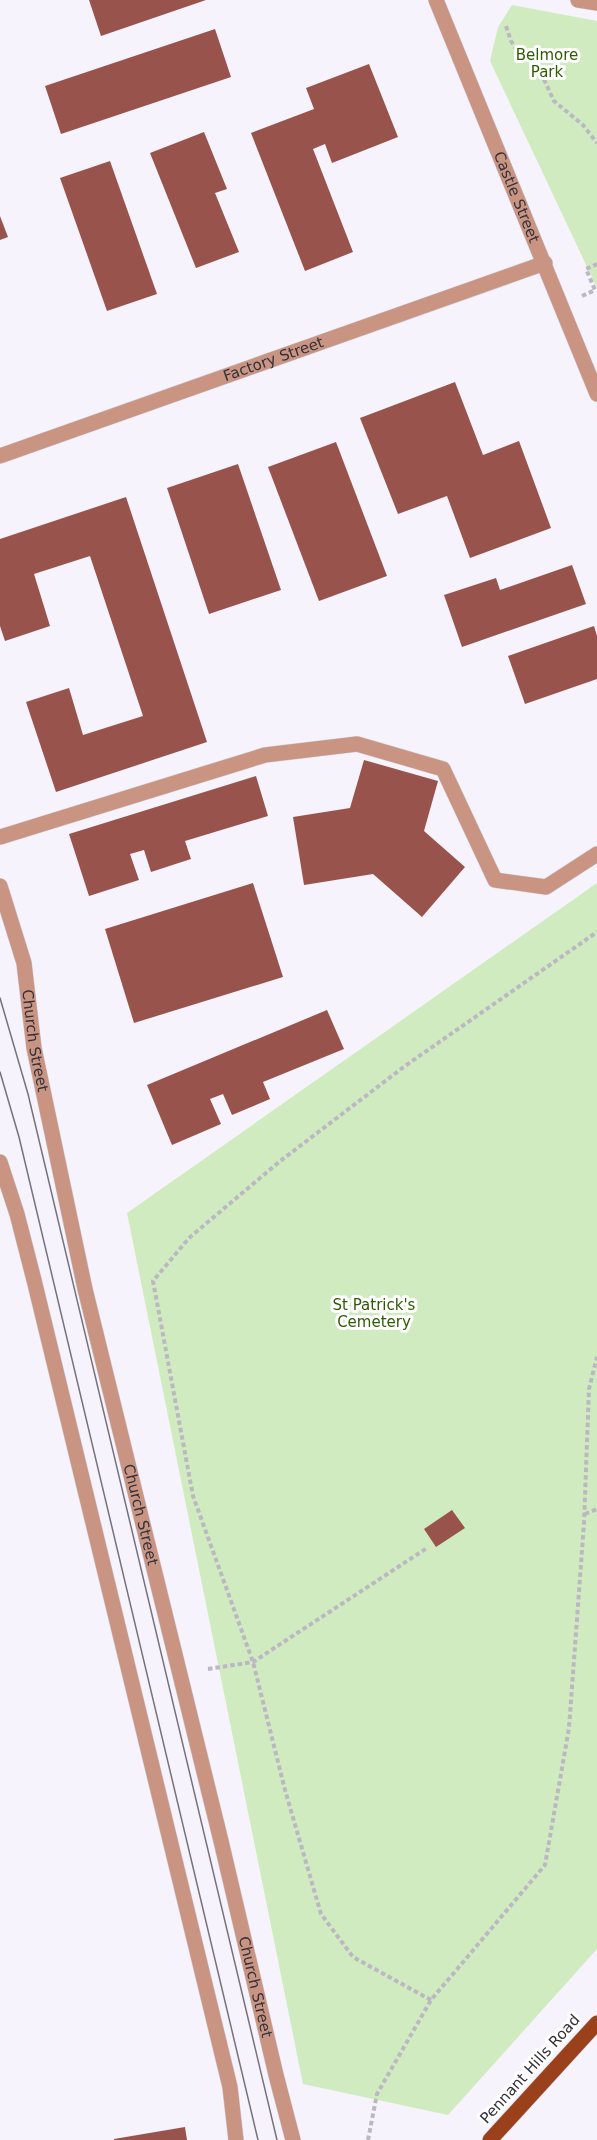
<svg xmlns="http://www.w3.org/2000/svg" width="597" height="2140" viewBox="0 0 597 2140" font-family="'DejaVu Sans',sans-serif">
<rect width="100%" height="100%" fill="#f6f3fc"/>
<g fill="#d1ebc1">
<path d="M512 5 597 21V288L490 61 498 27Z"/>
<path d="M597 883V1949L448 2115 303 2084 127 1213Z"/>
</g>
<g fill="#98544c">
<path d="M89 0H206L101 36Z"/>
<path d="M215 29 231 77 61 134 45 86Z"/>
<path d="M369 64 398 137 332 163 325 144 313 149 353 252 305 271 251 133 314 109 306 88Z"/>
<path d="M204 132 227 189 215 193 239 252 196 268 150 153Z"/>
<path d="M110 161 157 294 107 311 60 178Z"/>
<path d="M0 216 8 237 0 240Z"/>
<path d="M455 382 483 455 519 441 551 528 470 558 447 496 398 514 360 418Z"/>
<path d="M336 442 387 576 319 601 268 467Z"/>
<path d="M238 464 281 590 209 614 167 488Z"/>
<path d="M126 497 207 742 56 792 26 702 69 688 83 735 143 716 90 556 34 574 50 626 5 641 0 626V539Z"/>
<path d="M572 565 586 604 462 647 444 595 496 578 500 590Z"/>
<path d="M594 626 597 636V679L525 704 508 656Z"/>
<path d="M364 760 438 781 424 831 465 867 422 917 373 874 304 885 293 817 350 808Z"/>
<path d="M256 776 268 816 185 841 191 859 151 872 144 850 130 854 139 880 89 896 69 834Z"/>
<path d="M253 883 283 977 134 1023 105 929Z"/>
<path d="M327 1010 344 1049 263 1082 270 1099 232 1115 223 1094 210 1099 221 1124 172 1145 147 1085Z"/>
<path d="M452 1510 465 1528 436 1547 424 1529Z"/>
<path d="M185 2127 187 2140H114V2139Z"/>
</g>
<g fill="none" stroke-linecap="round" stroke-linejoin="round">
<g stroke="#d3d0d9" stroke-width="16">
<g id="minor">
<path id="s1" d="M436 0 597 394"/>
<path d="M578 0 597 3"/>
<path id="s2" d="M0 456 545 263"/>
<path d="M0 837 265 755 357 744 443 769 495 880 546 887 597 854"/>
<path id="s3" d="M0 886 24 963 34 1048 85 1289 221 1841 276 2075 293 2140"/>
<path d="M0 1162 17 1214 34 1280 230 2087 236 2140"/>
</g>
</g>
<g stroke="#d3d0d9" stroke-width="16">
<path id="major" d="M490 2140 597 2023"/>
</g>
<g stroke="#bbb8c1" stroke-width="4" stroke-dasharray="4.5 3" stroke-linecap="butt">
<path d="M506 26 511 41 518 52 533 62 541 73 554 101 583 125 597 143"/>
<path d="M582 296 595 290 586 269 597 264"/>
<path d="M585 1514 597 1509"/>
<path d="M208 1669 253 1662 427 1548"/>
<path d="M431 2000 353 1957 321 1914 285 1790 253 1662 193 1496 153 1281 189 1238 279 1162 405 1066 597 932"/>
<path d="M368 2140 377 2094 431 2000 545 1865 569 1728 584 1523 589 1389 597 1357"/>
</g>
<use href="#minor" stroke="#c99582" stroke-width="15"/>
<use href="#major" stroke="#9a411b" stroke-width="15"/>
<g stroke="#75727b" stroke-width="1.5">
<path d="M0 998 28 1094 277 2140"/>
<path d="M0 1072 19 1137 258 2140"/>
</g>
</g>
<g text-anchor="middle" stroke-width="6" stroke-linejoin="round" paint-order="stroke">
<g font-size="15" fill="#305a00" stroke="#fff">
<text x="547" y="60">Belmore<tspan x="547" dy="17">Park</tspan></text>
<text x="374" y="1310">St Patrick's<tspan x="374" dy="17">Cemetery</tspan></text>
</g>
<g font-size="15" fill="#34313a" stroke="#fff">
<text dy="5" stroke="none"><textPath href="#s1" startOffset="213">Castle Street</textPath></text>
<text dy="5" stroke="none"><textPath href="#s2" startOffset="290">Factory Street</textPath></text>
<text dy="5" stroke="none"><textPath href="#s3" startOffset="159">Church Street</textPath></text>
<text dy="5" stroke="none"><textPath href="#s3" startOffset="645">Church Street</textPath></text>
<text dy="5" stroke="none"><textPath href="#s3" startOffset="1131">Church Street</textPath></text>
<text transform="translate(530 2069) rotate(-48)" y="5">Pennant Hills Road</text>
</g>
</g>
</svg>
